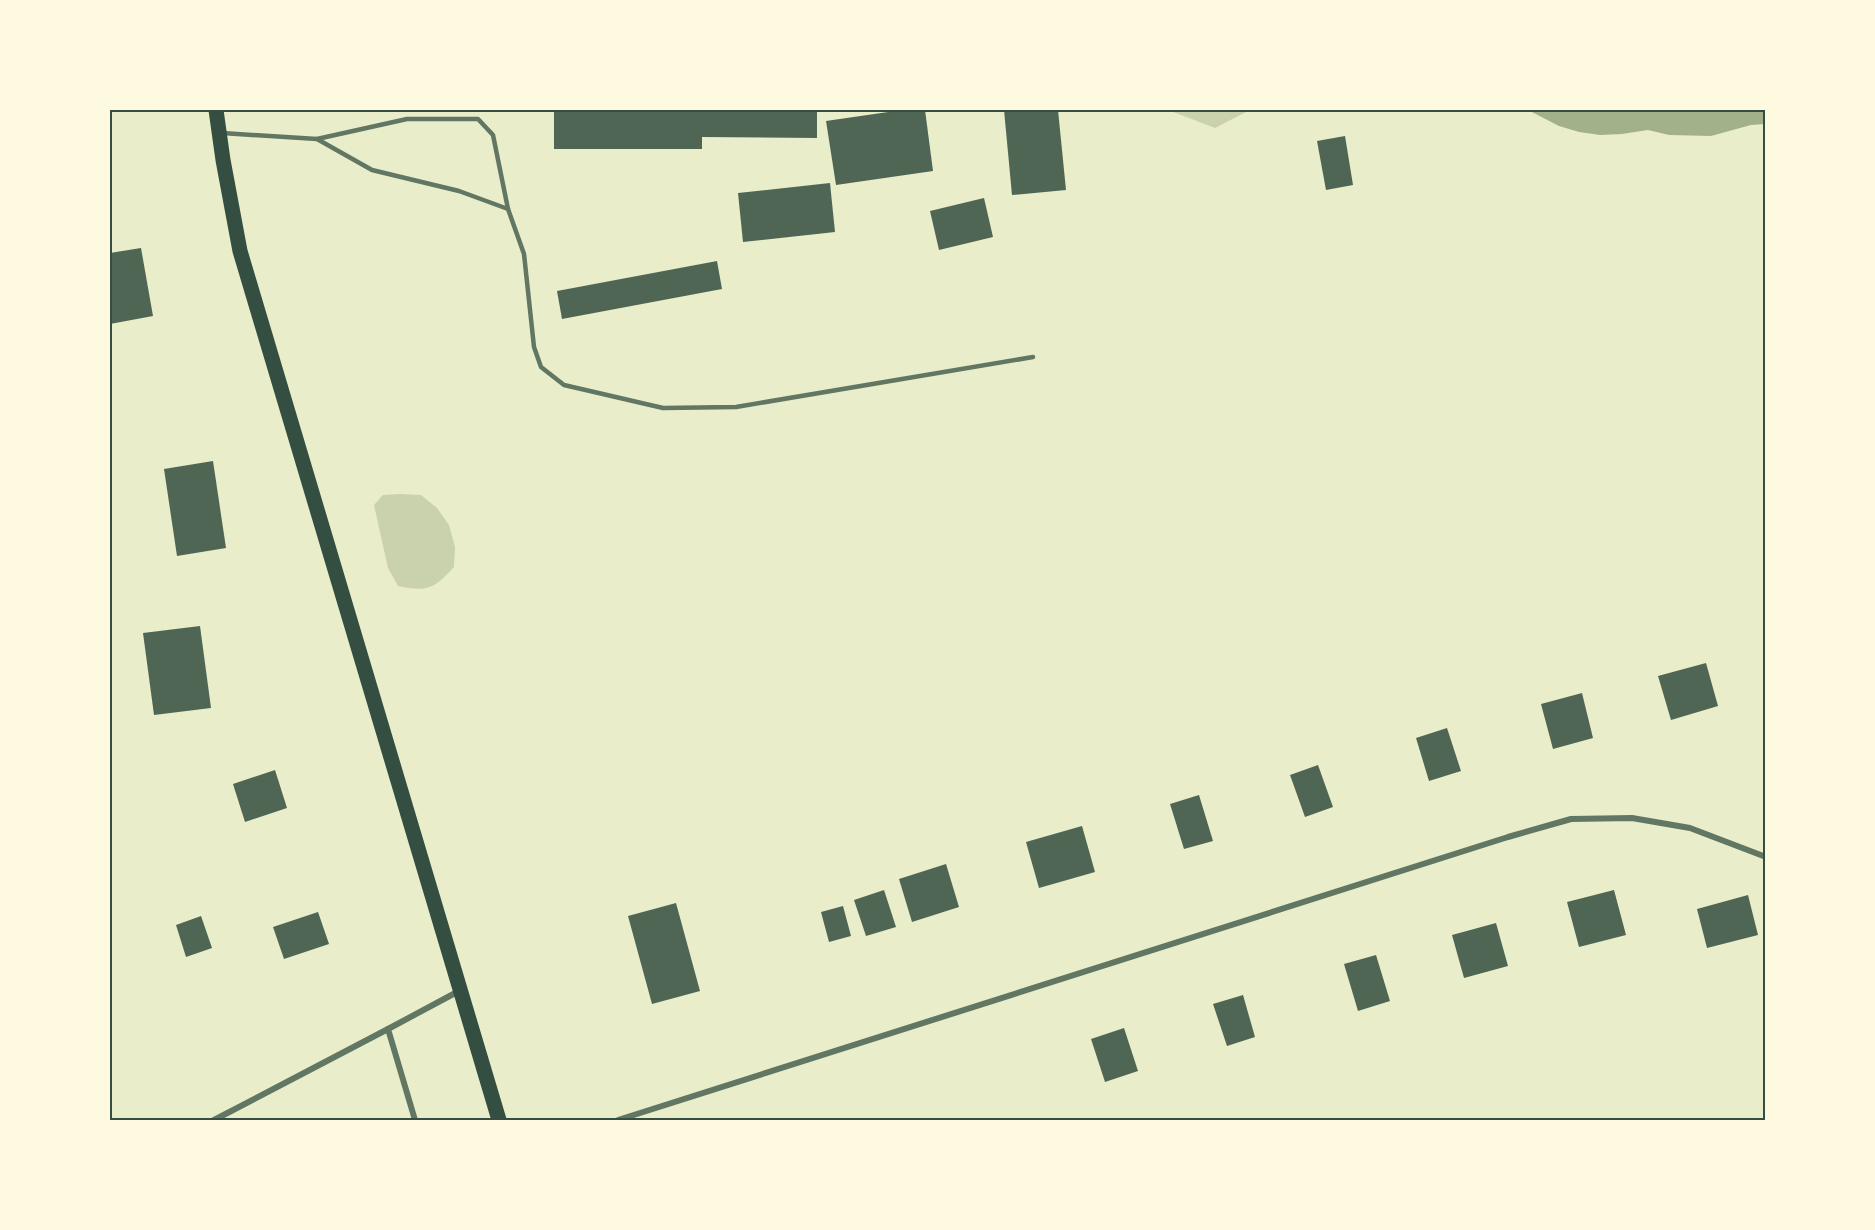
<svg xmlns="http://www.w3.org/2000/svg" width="1875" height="1230" viewBox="0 0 1875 1230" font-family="Lato,sans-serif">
<rect width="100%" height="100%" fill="#e9edc9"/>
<g fill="#cad2ad">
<path d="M1168 110H1250L1215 128Z"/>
<path d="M400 494 421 495 437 508 449 525 455 547 454 567C434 589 427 592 398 586L388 568 374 505 383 495Z"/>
</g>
<path fill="#a3b18a" d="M1528 110H1765V124L1751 125 1711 136 1669 135 1648 130 1622 134 1600 135 1579 132 1559 126Z"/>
<g fill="#4f6655">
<path d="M554 110H817V138L702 137V149H554Z"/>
<path d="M902 110H925L933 171 836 185 826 121Z"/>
<path d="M1004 110H1058L1066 190 1012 195Z"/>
<path d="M1345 136 1353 185 1326 190 1317 141Z"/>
<path d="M830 183 835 232 743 242 738 193Z"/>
<path d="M984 198 993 237 939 250 930 211Z"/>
<path d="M141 248 153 316 110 324V253Z"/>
<path d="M717 261 722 289 562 319 557 291Z"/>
<path d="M213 461 226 548 177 556 164 469Z"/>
<path d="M200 626 211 708 154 715 143 633Z"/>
<path d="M1706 663 1718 706 1671 720 1658 676Z"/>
<path d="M1582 693 1593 738 1553 749 1541 704Z"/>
<path d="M1447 728 1461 771 1429 781 1416 738Z"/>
<path d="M1318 765 1333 807 1305 817 1290 775Z"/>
<path d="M275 770 287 808 245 822 233 784Z"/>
<path d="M1199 795 1213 841 1184 849 1170 804Z"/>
<path d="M1082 826 1095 872 1039 888 1026 842Z"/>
<path d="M946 864 959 907 912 922 899 879Z"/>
<path d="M884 890 896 927 866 936 854 900Z"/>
<path d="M1614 890 1626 935 1579 947 1567 902Z"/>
<path d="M1748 895 1758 935 1707 948 1697 909Z"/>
<path d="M676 903 700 991 652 1004 628 916Z"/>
<path d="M843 906 851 936 829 942 821 912Z"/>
<path d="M318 912 329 944 284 959 273 927Z"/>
<path d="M201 916 212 948 186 957 176 925Z"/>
<path d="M1496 923 1508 966 1464 978 1452 935Z"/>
<path d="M1376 955 1390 1001 1358 1011 1344 964Z"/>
<path d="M1243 995 1255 1037 1227 1046 1213 1004Z"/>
<path d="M1124 1028 1138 1071 1105 1082 1091 1039Z"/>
</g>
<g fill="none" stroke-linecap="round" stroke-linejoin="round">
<g stroke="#617663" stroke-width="4.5">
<path d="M222 133 317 139 407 119H478L493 135 508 209"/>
<path d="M317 139 372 170 459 191 508 209 524 254 534 347 541 367 564 385 663 408 736 407 1033 357"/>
</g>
<g stroke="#617663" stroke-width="6">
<path d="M214 1120 388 1029"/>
<path d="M415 1120 388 1029 459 991"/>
<path d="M618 1120 1508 837 1571 819 1632 818 1690 828 1766 857"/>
</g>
<path stroke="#344e41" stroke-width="15" d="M216 110 223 160 240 251 499 1120"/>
</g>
<rect width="1875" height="1230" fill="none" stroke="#fefae0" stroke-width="222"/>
<rect x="111" y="111" width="1653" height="1008" fill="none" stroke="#344e41" stroke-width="2"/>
</svg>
